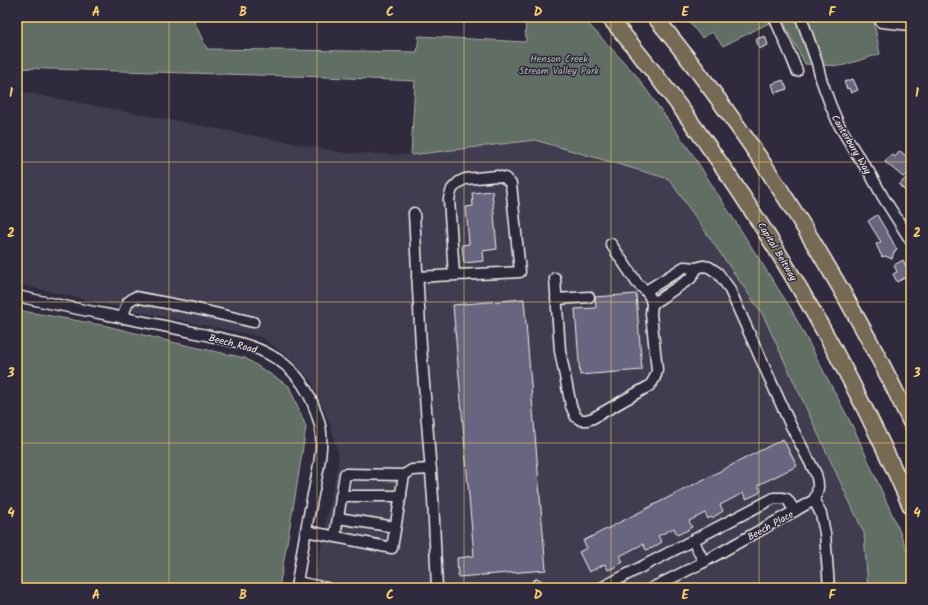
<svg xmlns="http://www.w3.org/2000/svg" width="928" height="605" viewBox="0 0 928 605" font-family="Kalam,sans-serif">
<rect width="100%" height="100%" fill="#2f2a3d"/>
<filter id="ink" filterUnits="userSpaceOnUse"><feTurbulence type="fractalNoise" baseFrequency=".025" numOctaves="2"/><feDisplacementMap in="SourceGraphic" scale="8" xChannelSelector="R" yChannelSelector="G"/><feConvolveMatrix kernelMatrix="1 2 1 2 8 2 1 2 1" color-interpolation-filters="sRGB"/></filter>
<g filter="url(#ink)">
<path fill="#403c51" d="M17 91 346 153 411 155 535 140 669 179 763 315 864 533 868 588H313L339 457 330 424 311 380 287 356 261 337 136 311 17 284Z"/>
<g fill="#616e64" stroke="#aab0a6">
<path d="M17 17H192L207 49 417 52 419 36 524 42 526 41 525 17H565L569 21 579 17H582L635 74 691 152 791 309 855 431 899 530 911 560V588H868L864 533 763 315 669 179 535 140 411 155 415 81 325 77 17 68Z"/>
<path d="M685 17H873L880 54 841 66 805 64 781 17 723 46 712 32 702 38Z"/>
<path d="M17 310 107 326 176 343 245 358 289 386 306 427 296 491 279 588H17Z"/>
</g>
<g fill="#686580" stroke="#f4f1e8">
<path d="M765 36 768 45 759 49 756 39Z"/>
<path d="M853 79 858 90 851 93 849 88 847 89 844 82Z"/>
<path d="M783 80 787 89 775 93 772 84Z"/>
<path d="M900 151 911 160V172L903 177 885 162 891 154 895 157Z"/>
<path d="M906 178 911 183V197L899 185Z"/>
<path d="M492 191 497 249 483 251 484 261 464 263 462 245 469 244 466 207 473 206 472 193Z"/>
<path d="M877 215 889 235 897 250 894 252 892 259 885 256 882 257 876 244 881 242 868 221Z"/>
<path d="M903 260 910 275 897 282 893 274 897 272 894 265Z"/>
<path d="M636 294 642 370 580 375 575 309 596 308 595 297Z"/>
<path d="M524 299 546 570 458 577 457 558 474 556 453 305Z"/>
<path d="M783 439 797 466 758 485 761 491 757 494 746 499 743 493 720 505 723 511 712 518 711 517 708 519 705 513 689 521 692 527 688 529V530L677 535 674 528 658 536 662 542 651 549V548L646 550 643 544 620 556 623 562 613 568 608 570 605 564 589 572 579 552 587 548 583 541Z"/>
</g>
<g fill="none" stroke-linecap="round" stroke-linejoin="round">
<g stroke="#f4f1e8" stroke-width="13">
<g id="minor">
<path d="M775 17V19L791 56 797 71"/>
<path d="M801 17 817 63 821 79 830 104 839 125 856 153 869 172 883 197 911 241"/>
<path d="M881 22 911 25"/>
<path d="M414 213 421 346 433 498 437 588"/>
<path d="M417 277C451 275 486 274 520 272L511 184 505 178 497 176 465 179 459 182 452 189 449 199 454 275"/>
<path d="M555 278 560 351 571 406 576 417 581 420H587L593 418 649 386C654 381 656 377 657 370L651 314 652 304 650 297 646 291 637 283 611 244"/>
<path d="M646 291 684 267 697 268 703 266 709 267 718 273 729 288 790 424 816 474C819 484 819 491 814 500L702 563 652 588"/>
<path d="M17 296C48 303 78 309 109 315 140 321 170 327 201 334 224 339 249 343 270 355 293 367 308 388 316 412 318 419 321 426 321 433 323 456 315 482 311 505 305 532 301 560 296 588"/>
<path d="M556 299 589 297"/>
<path d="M652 304 691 278 697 268"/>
<path d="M122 318 128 302 135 297 193 308 253 322"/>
<path d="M404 475 412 470 431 469"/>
<path d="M341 496H401"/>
<path d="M814 500 821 514 825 533 829 588"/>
<path d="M338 518 395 527"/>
<path d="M306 531 392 548 404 475 345 474 335 536"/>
<path d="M693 540 704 562"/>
<path d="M297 582 327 588"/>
<path d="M537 585V588"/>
<path d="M601 588 774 498H783L787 499 795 511"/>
</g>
</g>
<g stroke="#f4f1e8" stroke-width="18">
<g id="highway">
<path d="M609 17C734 166 833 330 911 507"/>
<path d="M655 17C693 63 729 113 763 163 818 246 868 332 911 423"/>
</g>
</g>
<use href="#minor" stroke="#2f2a3d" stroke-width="10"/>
<use href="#highway" stroke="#776a54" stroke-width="15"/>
</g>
</g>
<path fill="none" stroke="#ffd166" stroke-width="1" stroke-opacity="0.55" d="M169 17V588M317 17V588M464 17V588M611 17V588M759 17V588M17 162H911M17 302H911M17 443H911"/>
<g text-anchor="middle" stroke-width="3" stroke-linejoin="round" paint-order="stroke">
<g font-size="10" fill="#b2b6ad" stroke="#2f2a3d">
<text x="559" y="62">Henson Creek<tspan x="559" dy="12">Stream Valley Park</tspan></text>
</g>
<g font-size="10" fill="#f4f1e8" stroke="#2f2a3d">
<text transform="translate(852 144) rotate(59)" y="4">Canterbury Way</text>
<text transform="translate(778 251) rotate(59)" y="4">Capital Beltway</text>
<text transform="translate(233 343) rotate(15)" y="4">Beech Road</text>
<text transform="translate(770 525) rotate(-29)" y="4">Beech Place</text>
</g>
</g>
<rect width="928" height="605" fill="none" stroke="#2f2a3d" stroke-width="44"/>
<rect x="22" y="22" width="884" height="561" fill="none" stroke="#ffd166" stroke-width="1.5"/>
<g font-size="13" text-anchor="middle" font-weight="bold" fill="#ffd166">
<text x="96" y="16">A</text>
<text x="243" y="16">B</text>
<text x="390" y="16">C</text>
<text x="538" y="16">D</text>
<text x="685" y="16">E</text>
<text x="832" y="16">F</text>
<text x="11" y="97">1</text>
<text x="917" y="97">1</text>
<text x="11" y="237">2</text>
<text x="917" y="237">2</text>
<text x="11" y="377">3</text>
<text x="917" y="377">3</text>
<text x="11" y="517">4</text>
<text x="917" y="517">4</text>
<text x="96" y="599">A</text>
<text x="243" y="599">B</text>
<text x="390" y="599">C</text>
<text x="538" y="599">D</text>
<text x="685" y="599">E</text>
<text x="832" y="599">F</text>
</g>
</svg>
